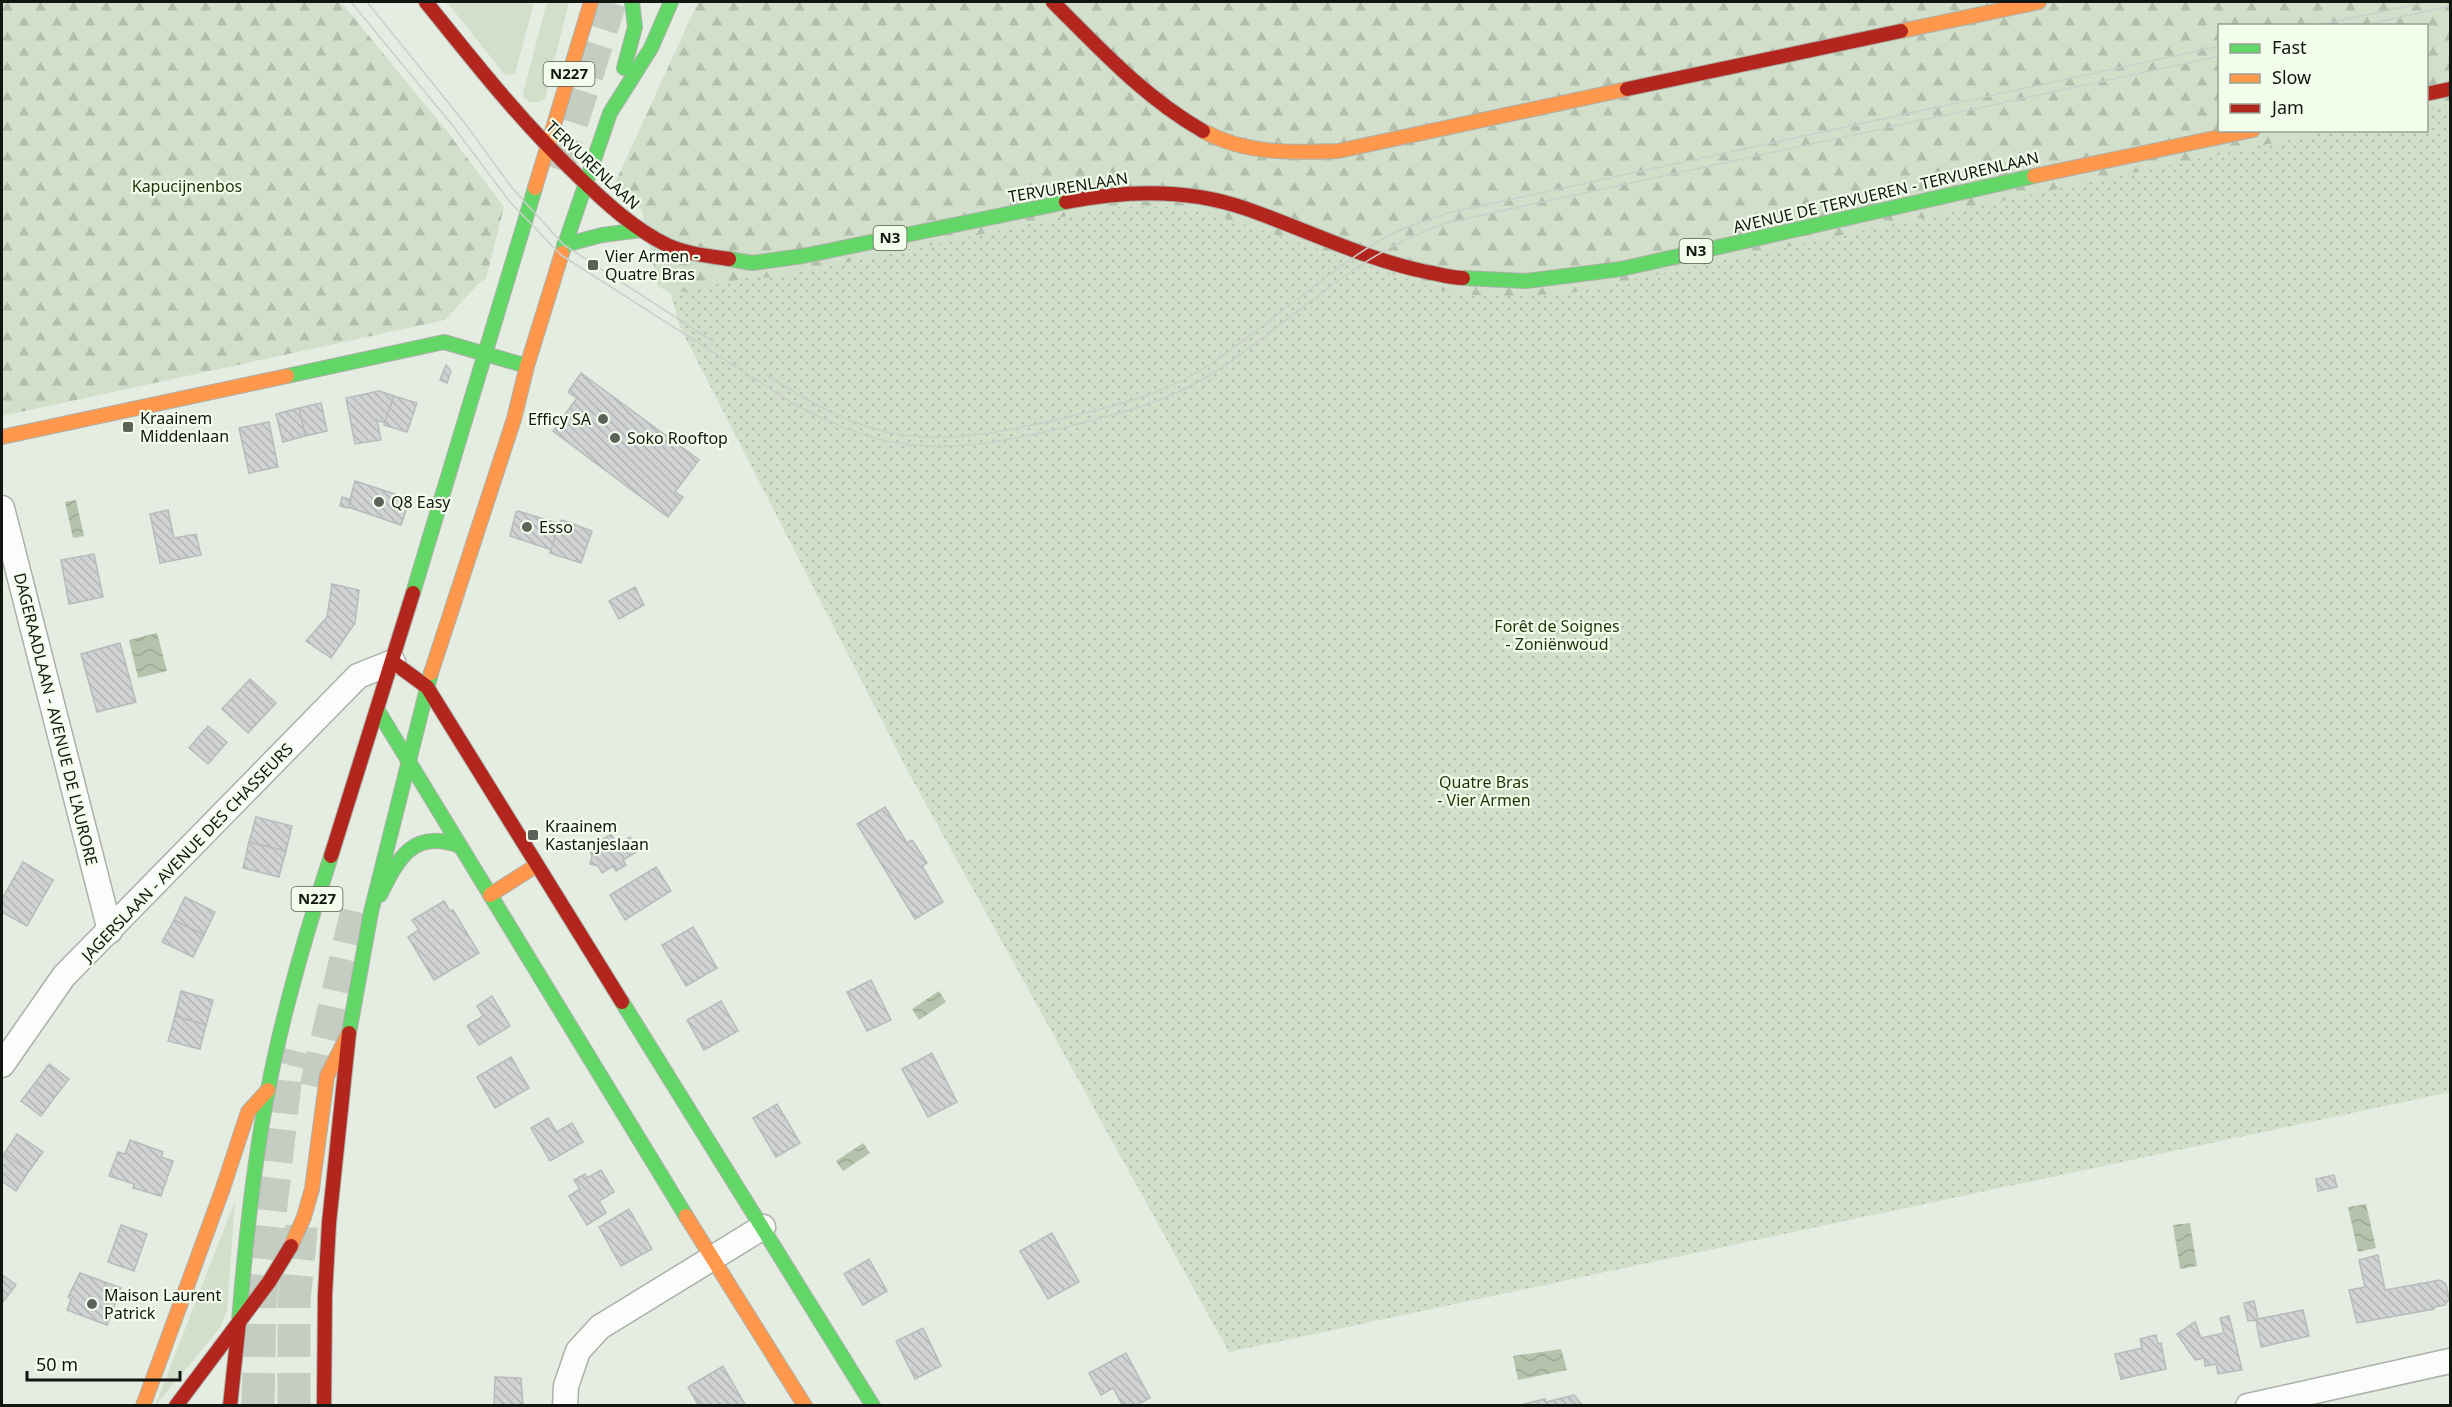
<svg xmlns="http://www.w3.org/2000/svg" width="2452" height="1407" viewBox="0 0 2452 1407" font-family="'Noto Sans',sans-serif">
<defs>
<pattern id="forest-firs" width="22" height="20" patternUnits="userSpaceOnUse" patternTransform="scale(1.5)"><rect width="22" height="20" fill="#d2dfcb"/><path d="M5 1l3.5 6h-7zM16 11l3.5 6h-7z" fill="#b3bfad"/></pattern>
<pattern id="park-dots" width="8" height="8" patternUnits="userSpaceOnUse" patternTransform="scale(1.5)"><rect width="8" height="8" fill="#d2dfcb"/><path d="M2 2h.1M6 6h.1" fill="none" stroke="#b3bfad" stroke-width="1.8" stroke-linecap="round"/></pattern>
<pattern id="water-waves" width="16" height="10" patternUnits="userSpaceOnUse" patternTransform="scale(1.5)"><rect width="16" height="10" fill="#b4c3ab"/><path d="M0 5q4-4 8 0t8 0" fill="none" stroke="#9aa792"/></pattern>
<pattern id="building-back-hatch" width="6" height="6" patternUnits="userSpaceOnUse" patternTransform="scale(1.5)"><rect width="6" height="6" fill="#d0d2d4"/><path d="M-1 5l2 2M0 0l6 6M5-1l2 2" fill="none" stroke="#b2b4b5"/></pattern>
</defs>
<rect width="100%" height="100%" fill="#e5ede2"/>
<g fill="#d2dfcb">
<path d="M447 2H534L515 74 505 75Z"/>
<path d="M547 2H569L545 99 540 102H530L523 97V93Z"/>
<path d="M235 1201 227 1310 220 1328 155 1406Z"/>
</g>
<g fill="url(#forest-firs)" fill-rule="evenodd">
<path d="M2 2H341L446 130 504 207 486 279 480 282 445 320 2 416Z"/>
<path d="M698 2H2450V1092L1229 1352 910 775 680 327 671 294 658 286 642 211 615 183ZM2220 26H2426V130H2220Z"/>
</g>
<path fill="url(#park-dots)" d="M2450 104V1092L1229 1352 910 775 680 327 671 294 747 278 778 277 1110 207H1170L1213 214 1437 289 1481 296H1526L1575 292 2329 131 2426 130 2427 110Z"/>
<g fill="url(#water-waves)">
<path d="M76 500 84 536 73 538 65 502Z"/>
<path d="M157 633 167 671 138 678 129 640Z"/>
<path d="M939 991 946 1002 919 1020 912 1009Z"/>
<path d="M863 1143 870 1153 843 1171 836 1161Z"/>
<path d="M2366 1204 2376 1248 2358 1252 2348 1207Z"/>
<path d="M2190 1223 2197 1266 2180 1269 2173 1225Z"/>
<path d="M1561 1349 1567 1370 1518 1380 1513 1356Z"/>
</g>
<g fill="url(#building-back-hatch)" stroke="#b8bbba" stroke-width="1.5">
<path d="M446 365 451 371 447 383 440 380Z"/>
<path d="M581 373 699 460 675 492 683 497 668 517 553 431 577 398 568 392Z"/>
<path d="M379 391 394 396 385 423 377 420 381 440 355 444 346 398Z"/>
<path d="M394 396 417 403 407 432 384 425Z"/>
<path d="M321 403 327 431 305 436 299 408Z"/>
<path d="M299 408 305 436 283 442 276 414Z"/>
<path d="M269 422 278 467 249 473 239 428Z"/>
<path d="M355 481 410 499 401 525 348 507Z"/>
<path d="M342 497 351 500 348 508 340 506Z"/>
<path d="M168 510 174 538 196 534 201 555 160 563 150 514Z"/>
<path d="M518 511 560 524 552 550 510 536 516 512Z"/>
<path d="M562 520 592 531 581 563 550 553 560 522Z"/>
<path d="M94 554 103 597 69 604 61 560Z"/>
<path d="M332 584 359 590 355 623 331 658 306 641 327 617Z"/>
<path d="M635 587 644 605 619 619 609 601Z"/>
<path d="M120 643 136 702 97 712 81 654Z"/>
<path d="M250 679 276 703 248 733 222 709Z"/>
<path d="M208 726 227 742 208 764 189 748Z"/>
<path d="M885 807 907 843 912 840 927 863 922 866 943 902 915 919 857 824Z"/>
<path d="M256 817 292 826 286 851 249 842Z"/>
<path d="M611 834 617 845 630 837 638 851 623 860 626 865 616 871 613 866 602 873 598 866 590 864 592 856 588 849Z"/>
<path d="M249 842 286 851 279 877 243 868Z"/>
<path d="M23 862 53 880 27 926 2 912V899Z"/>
<path d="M656 867 671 891 625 920 610 895Z"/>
<path d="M185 897 215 912 204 935 174 920Z"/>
<path d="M444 901 450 911 453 910 479 953 434 980 408 937 419 930 412 920Z"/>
<path d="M174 920 204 935 193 957 162 942Z"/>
<path d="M693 927 717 968 686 986 662 945Z"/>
<path d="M871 980 891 1020 867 1031 847 992Z"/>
<path d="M181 991 213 1000 206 1025 175 1016Z"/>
<path d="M492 996 510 1026 479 1045 467 1026 483 1016 477 1006Z"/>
<path d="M721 1001 738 1031 704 1050 687 1020Z"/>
<path d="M175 1016 206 1025 200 1049 168 1041Z"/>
<path d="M932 1053 957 1102 928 1117 902 1069Z"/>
<path d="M511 1057 529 1088 495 1108 477 1077Z"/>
<path d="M49 1064 69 1079 55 1097 35 1083Z"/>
<path d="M35 1083 55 1097 41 1116 21 1101Z"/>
<path d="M777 1104 800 1143 776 1157 753 1118Z"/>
<path d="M548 1118 557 1132 572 1123 583 1142 550 1161 531 1128Z"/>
<path d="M17 1134 43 1152 29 1171 4 1154Z"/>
<path d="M130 1140 163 1152 161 1157 173 1161 161 1196 133 1188 134 1184 109 1176 118 1152 125 1154Z"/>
<path d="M4 1154 29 1171 16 1191 2 1181V1157Z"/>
<path d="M601 1170 614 1192 599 1201 606 1213 587 1225 569 1196 580 1189 574 1180 585 1174 587 1178Z"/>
<path d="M2334 1175 2337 1187 2318 1191 2316 1179Z"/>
<path d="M629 1209 652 1249 621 1266 599 1227Z"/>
<path d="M121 1225 147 1234 134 1271 108 1262Z"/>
<path d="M1052 1233 1079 1282 1048 1299 1020 1251Z"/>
<path d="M2378 1255 2385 1290 2440 1280 2446 1284 2449 1299 2445 1305 2434 1307V1309L2357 1323 2349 1290 2365 1287 2359 1260Z"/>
<path d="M869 1259 887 1291 863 1305 844 1274Z"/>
<path d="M80 1273 121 1288 107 1325 67 1310 71 1299 68 1297Z"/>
<path d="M4 1276 16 1285 3 1302 2 1280Z"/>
<path d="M2254 1301 2258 1319 2303 1310 2309 1336 2261 1347 2256 1320 2248 1321 2244 1303Z"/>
<path d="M2229 1316 2242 1370 2218 1374 2216 1364 2205 1366 2204 1358 2195 1360 2177 1334 2195 1322 2201 1338 2224 1333 2220 1318Z"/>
<path d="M923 1328 941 1366 915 1379 896 1341Z"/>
<path d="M2156 1335 2158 1344 2161 1343 2166 1369 2121 1379 2115 1354 2142 1348 2140 1339Z"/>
<path d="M1126 1353 1150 1398 1135 1406H1123L1113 1388 1101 1395 1089 1373Z"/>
<path d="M723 1366 746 1406H699L688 1387Z"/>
<path d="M495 1377 521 1378 523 1406H494Z"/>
<path d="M1574 1395 1583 1406H1516L1545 1399 1546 1402Z"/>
</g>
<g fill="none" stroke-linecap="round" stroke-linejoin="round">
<g stroke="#c5cdc2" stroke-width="33" stroke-dasharray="33 16" stroke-linecap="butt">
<path d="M557 169 610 2"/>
<path d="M316 1087 358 906"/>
<path d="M258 1406 260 1303 286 1074 292 1050"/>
<path d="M294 1406V1301L302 1222"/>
</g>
<g stroke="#abb0a8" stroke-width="27">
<g id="street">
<path d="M2 508 110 931"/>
<path d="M2 1065 64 976 358 676 393 662"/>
<path d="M565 1406 566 1386 578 1351 600 1327 763 1227"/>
<path d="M2248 1406 2450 1361"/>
</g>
</g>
<g stroke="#abb0a8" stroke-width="16">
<g id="fast">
<path d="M624 68 635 27 632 2"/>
<path d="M564 245 602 235 641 230"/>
<path d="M562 253 610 113 651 48 671 2"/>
<path d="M729 259 752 263 803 256 1066 202"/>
<path d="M1463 278 1526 281 1621 269 2034 176"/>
<path d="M287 376 444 342 527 366"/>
<path d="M413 593 535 188"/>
<path d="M378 711 686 1216"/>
<path d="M380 895C398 859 413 828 460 846"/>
<path d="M622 1002 873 1406"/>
<path d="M349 1033 371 912 431 673"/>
<path d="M239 1322C245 1245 253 1167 268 1090 283 1011 306 933 331 856"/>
</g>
</g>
<g stroke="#abb0a8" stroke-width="16">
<g id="slow">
<path d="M1901 31 2039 2"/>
<path d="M1203 131C1245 154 1292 153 1338 151L1627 89"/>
<path d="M2034 176 2253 130"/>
<path d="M535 188 591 2"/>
<path d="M2 437 287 376"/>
<path d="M431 673 514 419 527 366 562 253"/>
<path d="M490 895 537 865"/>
<path d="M686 1216 805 1406"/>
<path d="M291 1246 304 1217 312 1189 327 1076 348 1035"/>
<path d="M143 1406 222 1191 248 1112 268 1090"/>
</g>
</g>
<g stroke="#abb0a8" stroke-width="16">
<g id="jam">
<path d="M426 2C475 63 523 124 580 178 606 203 634 229 667 245 686 254 709 256 729 259"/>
<path d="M1053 2C1100 49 1145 98 1203 131"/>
<path d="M1627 89 1901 31"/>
<path d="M2426 94 2450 89"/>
<path d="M1066 202C1126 190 1188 188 1247 209 1307 230 1364 259 1427 272 1439 274 1451 278 1463 278"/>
<path d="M393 662 427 687 622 1002"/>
<path d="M331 856 413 593"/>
<path d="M176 1406 269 1282 291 1246"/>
<path d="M230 1406 239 1322"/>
<path d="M324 1406 325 1295 329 1223 349 1033"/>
</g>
</g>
<use href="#street" stroke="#fbfcfb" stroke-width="24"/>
<use href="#fast" stroke="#63d668" stroke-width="14"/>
<use href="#slow" stroke="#ff974d" stroke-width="14"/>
<use href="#jam" stroke="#b3261e" stroke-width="14"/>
<g stroke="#cccecb" stroke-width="1.5">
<path d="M351 2 453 126 510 202 561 255 794 404C825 420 856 435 891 442 950 453 1008 441 1066 427 1120 414 1171 401 1218 370 1295 319 1359 250 1450 222L2220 56"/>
<path d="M367 2 464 122 513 189 564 245 714 342"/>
<path d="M2314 26 2427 2"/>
<path d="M2360 26 2450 6"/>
<path d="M765 374C806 400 847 425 896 434 952 443 1009 431 1063 418 1117 406 1169 393 1215 361 1251 336 1285 308 1320 282 1343 264 1366 247 1392 234 1410 225 1429 219 1448 213L2220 46"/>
</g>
</g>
<g fill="#5c615a" stroke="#f2feeb" stroke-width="2">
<rect x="587" y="259" width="12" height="12" rx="3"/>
<circle cx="603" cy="419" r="6"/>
<rect x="122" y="421" width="12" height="12" rx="3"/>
<circle cx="615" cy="438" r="6"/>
<circle cx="379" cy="502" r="6"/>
<circle cx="527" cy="527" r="6"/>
<rect x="527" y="829" width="12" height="12" rx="3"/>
<circle cx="92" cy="1304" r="6"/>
</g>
<g text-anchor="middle" stroke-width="4.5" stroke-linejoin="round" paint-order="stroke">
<g fill="#f2feeb" stroke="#555c52" stroke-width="1.5">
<rect x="543.5" y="62" width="51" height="24" rx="4.5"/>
<rect x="873.5" y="226" width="33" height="24" rx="4.5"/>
<rect x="1679.5" y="239" width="33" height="24" rx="4.5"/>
<rect x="291.5" y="887" width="51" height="24" rx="4.5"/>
</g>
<g font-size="15" font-weight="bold" fill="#121610">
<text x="569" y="79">N227</text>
<text x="890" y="243">N3</text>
<text x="1696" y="256">N3</text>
<text x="317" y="904">N227</text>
</g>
<g font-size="16" fill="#121610" stroke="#f2feeb">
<text transform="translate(593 165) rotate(43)" y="6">TERVURENLAAN</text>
<text transform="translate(1068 187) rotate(-9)" y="6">TERVURENLAAN</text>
<text transform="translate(1886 192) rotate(-13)" y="6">AVENUE DE TERVUEREN - TERVURENLAAN</text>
<text transform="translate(56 719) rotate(76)" y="6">DAGERAADLAAN - AVENUE DE L'AURORE</text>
<text transform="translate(187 852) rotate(-46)" y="6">JAGERSLAAN - AVENUE DES CHASSEURS</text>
</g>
<g font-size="16" fill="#1b3406" stroke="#f2feeb">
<text x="187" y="192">Kapucijnenbos</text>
<text x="1557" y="632">Forêt de Soignes<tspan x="1557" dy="18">- Zoniënwoud</tspan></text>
<text x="1484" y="788">Quatre Bras<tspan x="1484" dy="18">- Vier Armen</tspan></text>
</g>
<g font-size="16" fill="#121610" stroke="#f2feeb" text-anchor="start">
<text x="605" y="262">Vier Armen -<tspan x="605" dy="18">Quatre Bras</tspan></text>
<text x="140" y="424">Kraainem<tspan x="140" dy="18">Middenlaan</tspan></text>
<text x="591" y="425" text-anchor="end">Efficy SA</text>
<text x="627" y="444">Soko Rooftop</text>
<text x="391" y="508">Q8 Easy</text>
<text x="539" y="533">Esso</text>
<text x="545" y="832">Kraainem<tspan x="545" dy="18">Kastanjeslaan</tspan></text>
<text x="104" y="1301">Maison Laurent<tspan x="104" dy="18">Patrick</tspan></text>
</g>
</g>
<rect width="2452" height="1407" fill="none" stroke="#121610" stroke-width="6"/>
<rect x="2218" y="24" width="210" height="108" fill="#f2feeb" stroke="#98a193" stroke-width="1.5"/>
<rect x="2230" y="44" width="30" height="9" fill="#63d668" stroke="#98a193" stroke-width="1.5"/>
<text x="2272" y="54" font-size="18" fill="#121610">Fast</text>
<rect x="2230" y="74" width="30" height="9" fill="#ff974d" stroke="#98a193" stroke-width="1.5"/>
<text x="2272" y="84" font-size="18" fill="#121610">Slow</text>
<rect x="2230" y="104" width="30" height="9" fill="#b3261e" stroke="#98a193" stroke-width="1.5"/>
<text x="2272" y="114" font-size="18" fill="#121610">Jam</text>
<path d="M27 1371v9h153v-9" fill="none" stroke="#121610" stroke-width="3"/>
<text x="36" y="1371" font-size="18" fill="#121610" stroke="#f2feeb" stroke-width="4.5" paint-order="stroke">50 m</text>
</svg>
